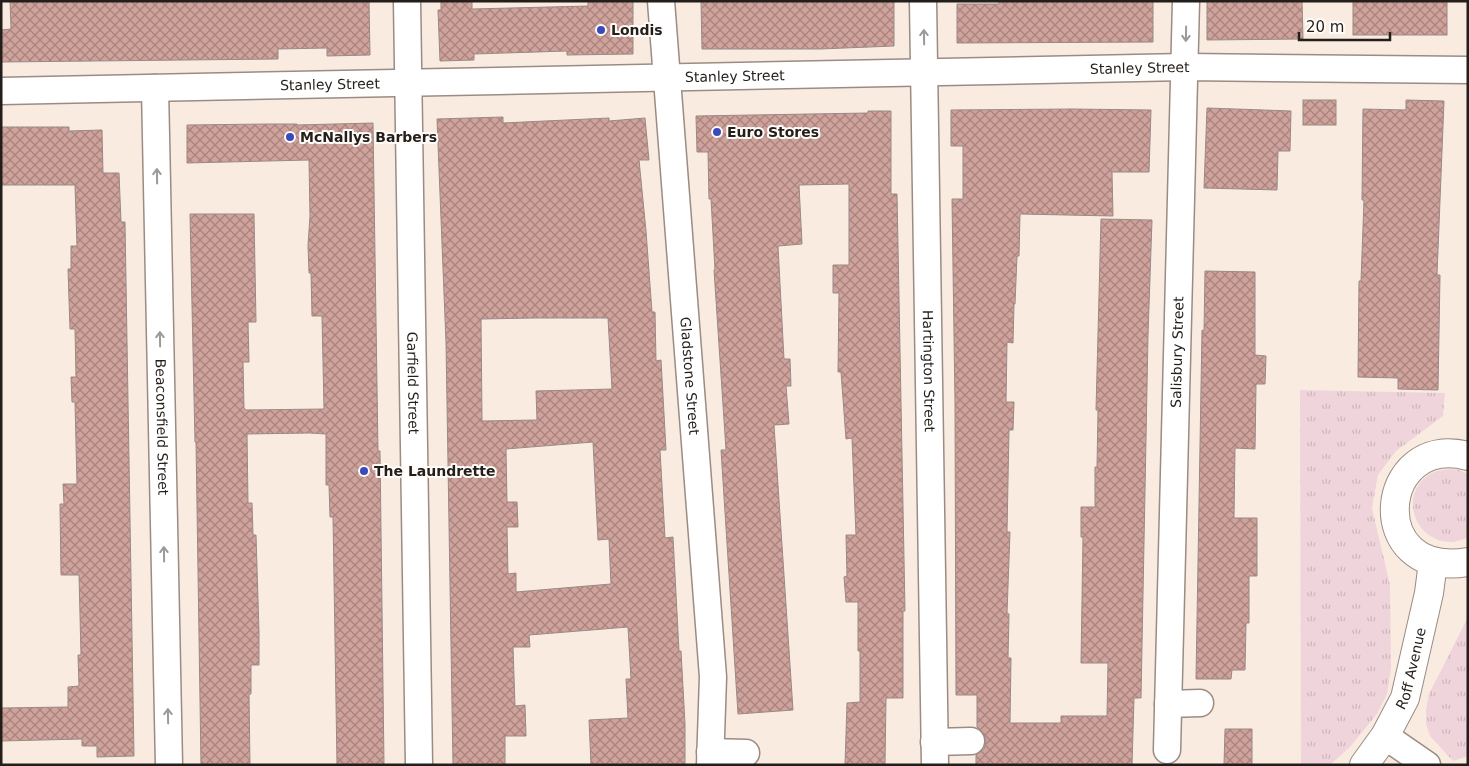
<svg xmlns="http://www.w3.org/2000/svg" width="1469" height="766" viewBox="0 0 1469 766" font-family="'DejaVu Sans',sans-serif">
<defs>
<pattern id="grass-tufts" width="24" height="20" patternUnits="userSpaceOnUse" patternTransform="scale(1.25)"><rect width="24" height="20" fill="#f0d4dc"/><path d="M3 7l-1-3M5 7V3M7 7l1-3M15 17l-1-3M17 17v-4M19 17l1-3" fill="none" stroke="#ceb6bc"/></pattern>
<pattern id="building-cross-hatch" width="8" height="8" patternUnits="userSpaceOnUse" patternTransform="scale(1.25)"><rect width="8" height="8" fill="#cfa29b"/><path d="M0 0l8 8M0 8l8-8" fill="none" stroke="#a8837e"/></pattern>
</defs>
<rect width="100%" height="100%" fill="#faebe1"/>
<g fill="url(#grass-tufts)">
<path d="M1300 390 1445 393 1443 416 1396 451 1378 475 1372 508 1390 585 1391 668 1387 694 1377 714 1350 747 1330 765H1301Z"/>
<path d="M1449 469 1459 470 1468 474V538C1462 539 1455 543 1449 542 1413 540 1399 493 1430 474 1435 471 1443 470 1449 469Z"/>
<path d="M1468 617V756L1453 761 1430 736 1426 724V709L1429 694Z"/>
</g>
<g fill="url(#building-cross-hatch)" stroke="#9a8987" fill-rule="evenodd">
<path d="M10 1H369L370 55 327 56V48L278 49V59L1 62V30L11 29Z"/>
<path d="M441 1H472V9L588 6V1H633V54L567 55V51L474 54V60L440 61 438 10H441Z"/>
<path d="M701 1H894V46L820 49H702Z"/>
<path d="M999 1H1153V42L957 43V4H999Z"/>
<path d="M1207 1H1302L1303 39 1207 40Z"/>
<rect x="1353" y="1" width="94" height="34"/>
<rect x="1303" y="100" width="33" height="25"/>
<path d="M1406 100 1444 101 1437 275H1440L1438 390 1398 389V378L1358 377 1359 281H1361L1364 200H1362L1363 109 1406 110Z"/>
<path d="M1207 108 1291 111 1290 151H1278L1277 190 1204 188Z"/>
<path d="M1072 109 1151 110 1149 172H1112L1113 216 1020 214 1019 256H1017L1015 304H1014L1013 343 1007 342 1006 402H1014L1013 430H1009L1007 532H1010L1007 613 1009 614 1008 658H1011L1010 723H1061V716H1107L1108 663H1081L1083 537H1081V507H1095V467H1097L1098 410H1096L1101 219 1152 220 1148 335 1141 698H1134L1132 765H976V755L984 749 986 741 983 733 977 727V695H956L955 403 952 199H963V146H951V110Z"/>
<path d="M868 111H891V194H897L905 611H903V698H886L885 765H845L847 703 860 702V651H858V602H846L844 577 847 576 846 535H856L852 438 846 439 841 372H838L839 293H833V265H849V184L799 185 802 244 778 246 784 359H790L791 386H786L789 424 774 425 793 710 738 714 721 450H726L714 270H715L711 199H709L708 152H697L696 116 868 113Z"/>
<path d="M503 117V123L609 118V121L645 118 649 160H639L646 231 652 312H655L656 361 661 360 666 450H660L665 538 673 537 679 651H681L685 724V765H591L589 720 628 718 626 679H631L628 627 529 635 530 647H513L515 706 525 705 526 736H505V765H453L446 343 437 119ZM534 318H608L612 389 536 391 537 420 482 421 481 319ZM593 442 598 540 609 539 611 584 516 592V573L508 574 507 527H518L517 502H507L506 449Z"/>
<path d="M373 123 378 451H380L384 765H337L333 517H330L329 485H326V434L310 433 247 434 248 503H252L253 535H256L259 632V665H251V694H249L250 765H201L196 442H195L190 214H254L256 322H248L249 362H243L244 408 246 410 324 409 322 316H312L311 273H309L308 245 310 216 309 160 187 163V125L268 124H297V125Z"/>
<path d="M1 127H69V131L102 130 103 173H119L121 222H125L134 756 97 757V746H82V739L1 741V708L68 707V687L79 686 78 655H81L79 575H61L60 504H64L63 484H77L75 402H72L71 377H76L75 329H70L68 269H71V246H77L75 185H1Z"/>
<path d="M1205 271 1255 272V355L1266 356 1265 384H1256L1255 449 1235 448 1234 518H1257V576H1249V623H1246L1245 670H1232L1231 679H1196L1202 330 1204 331Z"/>
<path d="M1225 729H1252V765H1224Z"/>
</g>
<g fill="none" stroke-linecap="round" stroke-linejoin="round">
<g stroke="#9a8c83" stroke-width="29">
<g id="street">
<path id="s1" d="M407 1 419 765"/>
<path id="s2" d="M661 1 713 677 710 765"/>
<path id="s3" d="M923 1 935 765"/>
<path id="s4" d="M155 88 169 765"/>
<path id="s5" d="M1 91 1185 67 1468 70"/>
<path d="M1168 704 1200 703"/>
<path d="M1385 736 1427 765"/>
<path d="M934 742 971 741"/>
<path id="s6" d="M1167 750 1186 1"/>
<path d="M710 752 746 753"/>
</g>
</g>
<g stroke="#9a8c83" stroke-width="30">
<g id="secondary">
<path d="M1468 456C1377 432 1364 580 1468 562"/>
<path id="s7" d="M1364 765 1385 736 1405 698 1429 593 1433 562"/>
</g>
</g>
<use href="#street" stroke="#fff" stroke-width="26"/>
<use href="#secondary" stroke="#fff" stroke-width="28"/>
</g>
<defs><path id="oneway-shaft" d="M-6 0H5M1.5-3L5.5 0L1.5 3" fill="none" stroke-width="1.6" stroke-linecap="round" stroke-linejoin="round" transform="scale(1.25)"/></defs>
<g stroke="#9c9a98">
<use href="#oneway-shaft" transform="translate(1186 34) rotate(91)"/>
<use href="#oneway-shaft" transform="translate(924 37) rotate(-91)"/>
<use href="#oneway-shaft" transform="translate(157 176) rotate(-91)"/>
<use href="#oneway-shaft" transform="translate(160 339) rotate(-91)"/>
<use href="#oneway-shaft" transform="translate(164 554) rotate(-91)"/>
<use href="#oneway-shaft" transform="translate(168 716) rotate(-91)"/>
</g>
<g fill="#384abc" stroke="#fefbf9" stroke-width="2">
<circle cx="601" cy="30" r="5"/>
<circle cx="717" cy="132" r="5"/>
<circle cx="290" cy="137" r="5"/>
<circle cx="364" cy="471" r="5"/>
</g>
<g text-anchor="middle" stroke-width="4" stroke-linejoin="round" paint-order="stroke">
<g font-size="14" font-weight="bold" fill="#231e1a" stroke="#fefbf9" text-anchor="start">
<text x="611" y="35">Londis</text>
<text x="727" y="137">Euro Stores</text>
<text x="300" y="142">McNallys Barbers</text>
<text x="374" y="476">The Laundrette</text>
</g>
<g font-size="14" fill="#231e1a" stroke="#fefbf9">
<text dy="5" stroke="none"><textPath href="#s5" startOffset="1139">Stanley Street</textPath></text>
<text dy="5" stroke="none"><textPath href="#s5" startOffset="734">Stanley Street</textPath></text>
<text dy="5" stroke="none"><textPath href="#s5" startOffset="329">Stanley Street</textPath></text>
<text dy="5" stroke="none"><textPath href="#s6" startOffset="398">Salisbury Street</textPath></text>
<text dy="5" stroke="none"><textPath href="#s3" startOffset="370">Hartington Street</textPath></text>
<text dy="5" stroke="none"><textPath href="#s2" startOffset="376">Gladstone Street</textPath></text>
<text dy="5" stroke="none"><textPath href="#s1" startOffset="382">Garfield Street</textPath></text>
<text dy="5" stroke="none"><textPath href="#s4" startOffset="339">Beaconsfield Street</textPath></text>
<text dy="5" stroke="none"><textPath href="#s7" startOffset="109">Roff Avenue</textPath></text>
</g>
</g>
<rect width="1469" height="766" fill="none" stroke="#231e1a" stroke-width="5"/>
<path d="M1299 32v8h91v-8" fill="none" stroke="#231e1a" stroke-width="2.5"/>
<text x="1306" y="32" font-size="15" fill="#231e1a" stroke="#fefbf9" stroke-width="4" paint-order="stroke">20 m</text>
</svg>
